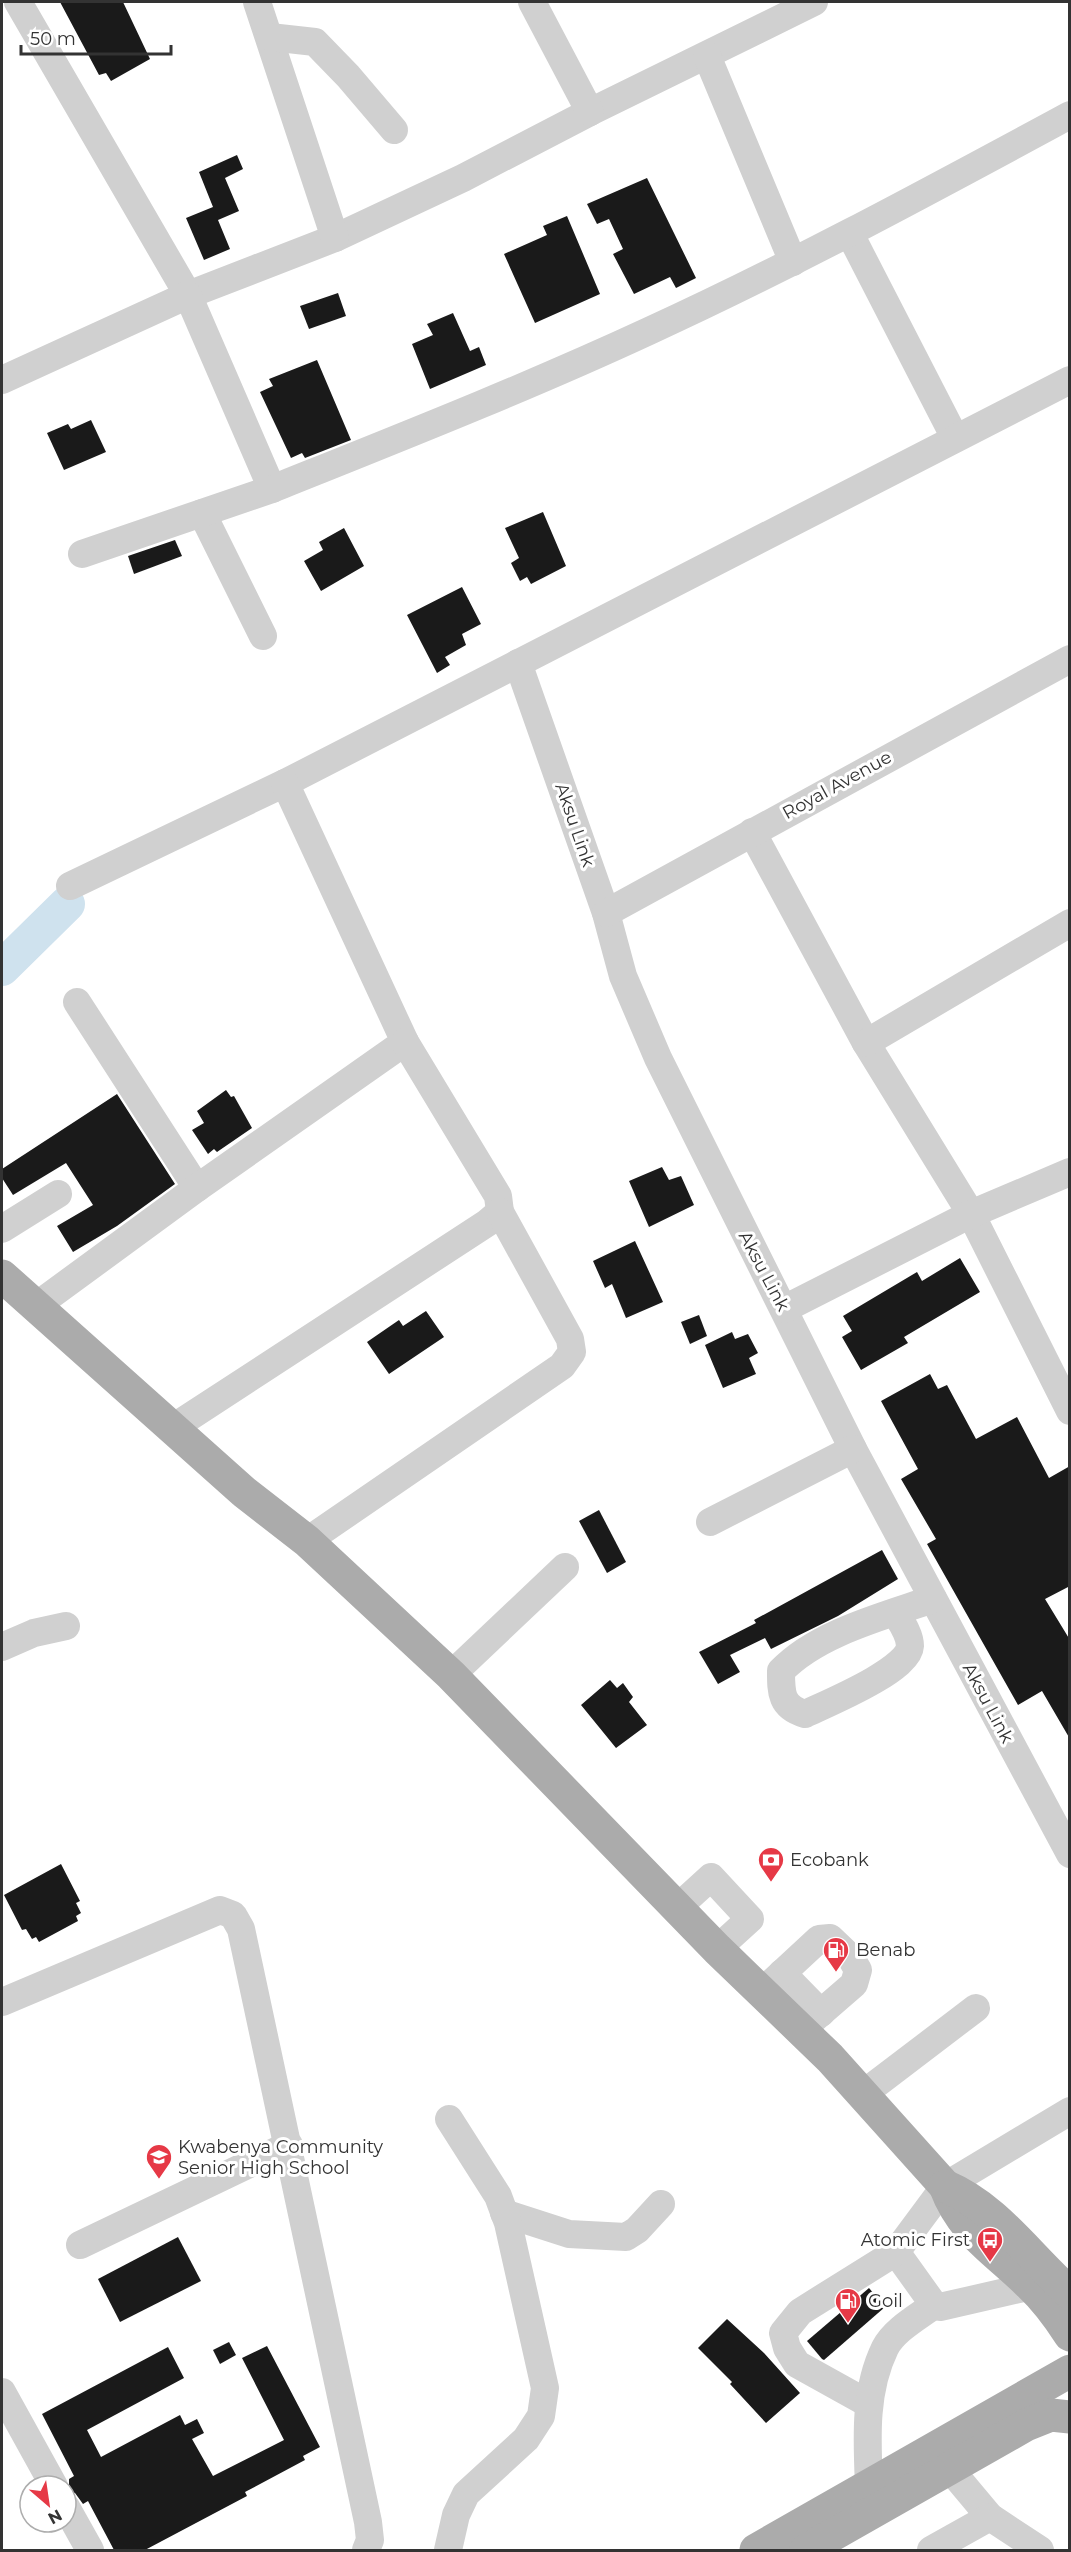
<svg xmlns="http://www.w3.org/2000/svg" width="1071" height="2552" viewBox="0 0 1071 2552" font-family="Montserrat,sans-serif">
<rect width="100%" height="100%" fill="#fff"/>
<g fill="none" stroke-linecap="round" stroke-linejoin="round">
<path stroke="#cfe2ee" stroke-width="36" d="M2 968 67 904"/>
</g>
<g fill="#1a1a1a">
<path d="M60 2H123L150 59 111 81 106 73 99 75Z"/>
<path d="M237 155 243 169 225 178 239 211 218 220 230 249 204 260 186 218 213 207 199 172Z"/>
<path d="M647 178 696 278 676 288 670 277 634 294 613 254 623 249 609 219 597 224 587 204Z"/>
<path d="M567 216 600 294 535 323 504 254 547 235 543 226Z"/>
<path d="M338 293 346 316 309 329 300 306Z"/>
<path d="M453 313 470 351 479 347 486 365 430 389 412 344 433 335 427 324Z"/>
<path d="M317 360 351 440 305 458 302 453 291 458 260 392 273 386 269 379Z"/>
<path d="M91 420 106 452 64 470 47 433 68 424 71 429Z"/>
<path d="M543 512 566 566 531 584 527 577 520 581 511 563 519 558 505 528Z"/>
<path d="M344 528 364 566 321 591 304 561 323 550 319 542Z"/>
<path d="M175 540 182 556 134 574 128 556Z"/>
<path d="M462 587 481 624 462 634 466 645 445 657 450 665 437 673 407 615Z"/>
<path d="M226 1090 231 1097 234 1096 252 1128 217 1152 214 1149 208 1154 192 1130 204 1123 197 1111Z"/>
<path d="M117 1094 175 1184 117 1226 73 1252 57 1226 93 1205 66 1163 13 1195 2 1178V1169Z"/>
<path d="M662 1167 669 1180 681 1176 694 1205 649 1227 629 1181Z"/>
<path d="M635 1241 663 1302 626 1318 612 1284 605 1288 593 1261Z"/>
<path d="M960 1258 980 1292 904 1337 908 1343 861 1370 842 1337 852 1331 843 1316 917 1272 922 1281Z"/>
<path d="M426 1311 444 1337 389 1374 367 1342 399 1320 403 1326Z"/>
<path d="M699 1315 707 1336 690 1344 681 1322Z"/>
<path d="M732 1332 735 1339 748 1334 758 1353 749 1358 756 1374 723 1388 705 1345Z"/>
<path d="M930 1374 938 1389 947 1385 976 1439 1017 1417 1049 1478 1070 1466V1586L1045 1599 1070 1640V1739L1042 1691 1018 1705 927 1544 936 1539 901 1479 918 1469 881 1401Z"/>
<path d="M599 1510 626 1562 607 1573 579 1521Z"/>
<path d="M882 1550 898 1579 838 1616 771 1649 765 1638 730 1655 740 1672 718 1684 699 1652 756 1623 754 1620Z"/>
<path d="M610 1680 617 1688 623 1683 633 1697 629 1702 647 1725 616 1748 581 1705Z"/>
<path d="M61 1864 80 1901 76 1903 81 1913 76 1916 78 1921 39 1942 36 1937 32 1939 26 1929 22 1930 4 1895Z"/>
<path d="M178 2237 201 2281 120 2322 98 2279Z"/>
<path d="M869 2288 885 2307 824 2360 822 2359 807 2341Z"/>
<path d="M727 2319 764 2353 800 2393 766 2423 730 2384 732 2382 698 2348Z"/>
<path d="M229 2342 236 2355 220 2364 213 2350Z"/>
<path d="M267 2346 320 2447 303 2456 305 2460 245 2492 247 2496 145 2550H114L88 2501 83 2504 75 2493 69 2491V2479L74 2476 42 2414 168 2347 184 2378 87 2430 101 2457 180 2415 185 2425 197 2419 204 2433 192 2439 213 2476 284 2440 242 2358Z"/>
</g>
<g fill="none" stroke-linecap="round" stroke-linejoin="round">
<g stroke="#d0d0d0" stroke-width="28">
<path d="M18 2 188 295 335 238 463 178 590 112 814 2"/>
<path d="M257 2 335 238"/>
<path d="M532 2 590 112"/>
<path d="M270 37 315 42 348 76 394 130"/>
<path d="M707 56 793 262"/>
<path d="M850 234 955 438"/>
<path d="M2 380 188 295 272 489C399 438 526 388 649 331 793 265 931 190 1070 115"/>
<path d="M202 513 263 636"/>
<path d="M82 554 272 489"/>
<path d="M518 663 606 913 623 976 658 1058 853 1449 1070 1854"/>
<path d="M752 832 866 1043 971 1214 1070 1411"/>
<path d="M70 886 285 783 1070 380"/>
<path d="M606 913 1070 659"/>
<path d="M77 1002 197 1188"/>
<path d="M866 1043 1070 923"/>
<path d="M2 1229 58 1194"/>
<path d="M36 1306 197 1188 405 1042 285 783"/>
<path d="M784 1309 971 1214 1070 1172"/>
<path d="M171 1429 487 1223 500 1212 498 1196 405 1042"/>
<path d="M710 1522 853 1449"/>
<path d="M307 1541 562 1366 572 1352 570 1339 500 1212"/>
<path d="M895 1612C901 1622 910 1634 910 1646 909 1670 826 1704 805 1714 781 1707 781 1693 781 1671 817 1633 884 1616 933 1599"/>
<path d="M2 1647 34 1633 66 1626"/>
<path d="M451 1675 565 1567"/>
<path d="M677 1908 711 1877 750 1919 717 1949"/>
<path d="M782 1973 821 2013"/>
<path d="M763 1991 819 1939 830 1938 851 1958 858 1970 854 1984 802 2029"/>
<path d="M2 2002 220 1910 233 1915 241 1929 368 2522 370 2540 366 2550"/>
<path d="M863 2094 976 2008"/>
<path d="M504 2213 569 2234 626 2237 637 2230 661 2204"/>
<path d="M80 2245 289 2145"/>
<path d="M896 2252 934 2305 940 2307 1032 2286"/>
<path d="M2 2392 54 2486"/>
<path d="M869 2404 797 2364 787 2348 783 2333 800 2312 896 2252 945 2186 1070 2111"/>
<path d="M949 2468 990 2517 1040 2550"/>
<path d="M869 2486C867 2440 864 2391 885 2348 894 2330 918 2317 934 2305"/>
<path d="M66 2507 90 2550"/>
<path d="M448 2550 456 2515 466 2494 526 2439 541 2416 545 2388 508 2223 498 2196 449 2119"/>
<path d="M931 2550 990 2517"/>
</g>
<g stroke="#ababab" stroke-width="33">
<path d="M2 1276 244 1492 307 1541 451 1675 717 1949 830 2058 945 2186C963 2234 995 2250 1029 2284 1044 2298 1059 2318 1070 2335"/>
<path d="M945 2186C997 2208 1028 2256 1070 2293"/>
<path d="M756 2550 1070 2371"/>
<path d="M806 2550 1026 2425 1051 2415 1070 2417"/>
</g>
</g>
<defs>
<g id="bank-pin" transform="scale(1.35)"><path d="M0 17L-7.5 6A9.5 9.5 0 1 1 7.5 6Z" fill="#e63946" stroke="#fff"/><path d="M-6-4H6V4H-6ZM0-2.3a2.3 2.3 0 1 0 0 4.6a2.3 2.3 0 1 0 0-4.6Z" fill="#fff"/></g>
<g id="fuel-pin" transform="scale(1.35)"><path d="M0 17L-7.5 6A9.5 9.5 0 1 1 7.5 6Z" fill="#e63946" stroke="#fff"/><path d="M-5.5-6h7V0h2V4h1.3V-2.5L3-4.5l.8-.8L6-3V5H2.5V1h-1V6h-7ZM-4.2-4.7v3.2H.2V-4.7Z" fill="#fff"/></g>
<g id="school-pin" transform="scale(1.35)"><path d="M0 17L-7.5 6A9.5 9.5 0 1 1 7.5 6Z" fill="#e63946" stroke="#fff"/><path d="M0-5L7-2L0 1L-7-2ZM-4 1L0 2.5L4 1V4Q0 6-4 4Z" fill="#fff"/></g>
<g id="bus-pin" transform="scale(1.35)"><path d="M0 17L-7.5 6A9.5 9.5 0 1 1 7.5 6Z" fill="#e63946" stroke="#fff"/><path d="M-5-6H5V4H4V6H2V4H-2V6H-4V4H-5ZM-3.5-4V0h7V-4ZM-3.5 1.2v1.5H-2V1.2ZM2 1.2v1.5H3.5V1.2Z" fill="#fff"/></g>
</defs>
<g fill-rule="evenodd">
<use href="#bank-pin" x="771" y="1860"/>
<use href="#fuel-pin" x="836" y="1950"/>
<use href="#school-pin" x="159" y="2157"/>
<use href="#bus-pin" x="990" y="2240"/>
<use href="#fuel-pin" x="848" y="2301"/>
</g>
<g text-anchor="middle" stroke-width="6" stroke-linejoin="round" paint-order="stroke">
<g font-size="18" fill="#333" stroke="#fff">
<text transform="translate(837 785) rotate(-29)" y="6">Royal Avenue</text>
<text transform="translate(575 825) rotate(71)" y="6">Aksu Link</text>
<text transform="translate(764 1271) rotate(62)" y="6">Aksu Link</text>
<text transform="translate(988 1703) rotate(62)" y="6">Aksu Link</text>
</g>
<g font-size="18" fill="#333" stroke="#fff" text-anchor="start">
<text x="790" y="1866">Ecobank</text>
<text x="856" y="1956">Benab</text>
<text x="178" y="2153">Kwabenya Community<tspan x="178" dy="21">Senior High School</tspan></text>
<text x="970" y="2246" text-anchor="end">Atomic First</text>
<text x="868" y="2307">Goil</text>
</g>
</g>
<rect width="1071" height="2552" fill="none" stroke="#333333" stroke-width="6"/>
<g transform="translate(48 2504) rotate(151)"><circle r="28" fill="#ffffff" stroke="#adadad" stroke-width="1.5"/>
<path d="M0-4.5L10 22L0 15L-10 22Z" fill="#e63946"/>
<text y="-9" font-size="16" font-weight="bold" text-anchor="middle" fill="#333333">N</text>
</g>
<path d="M21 45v9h150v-9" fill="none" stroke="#333333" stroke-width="3"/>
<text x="30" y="45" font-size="18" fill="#333333" stroke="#ffffff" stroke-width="4.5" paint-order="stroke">50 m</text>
</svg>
